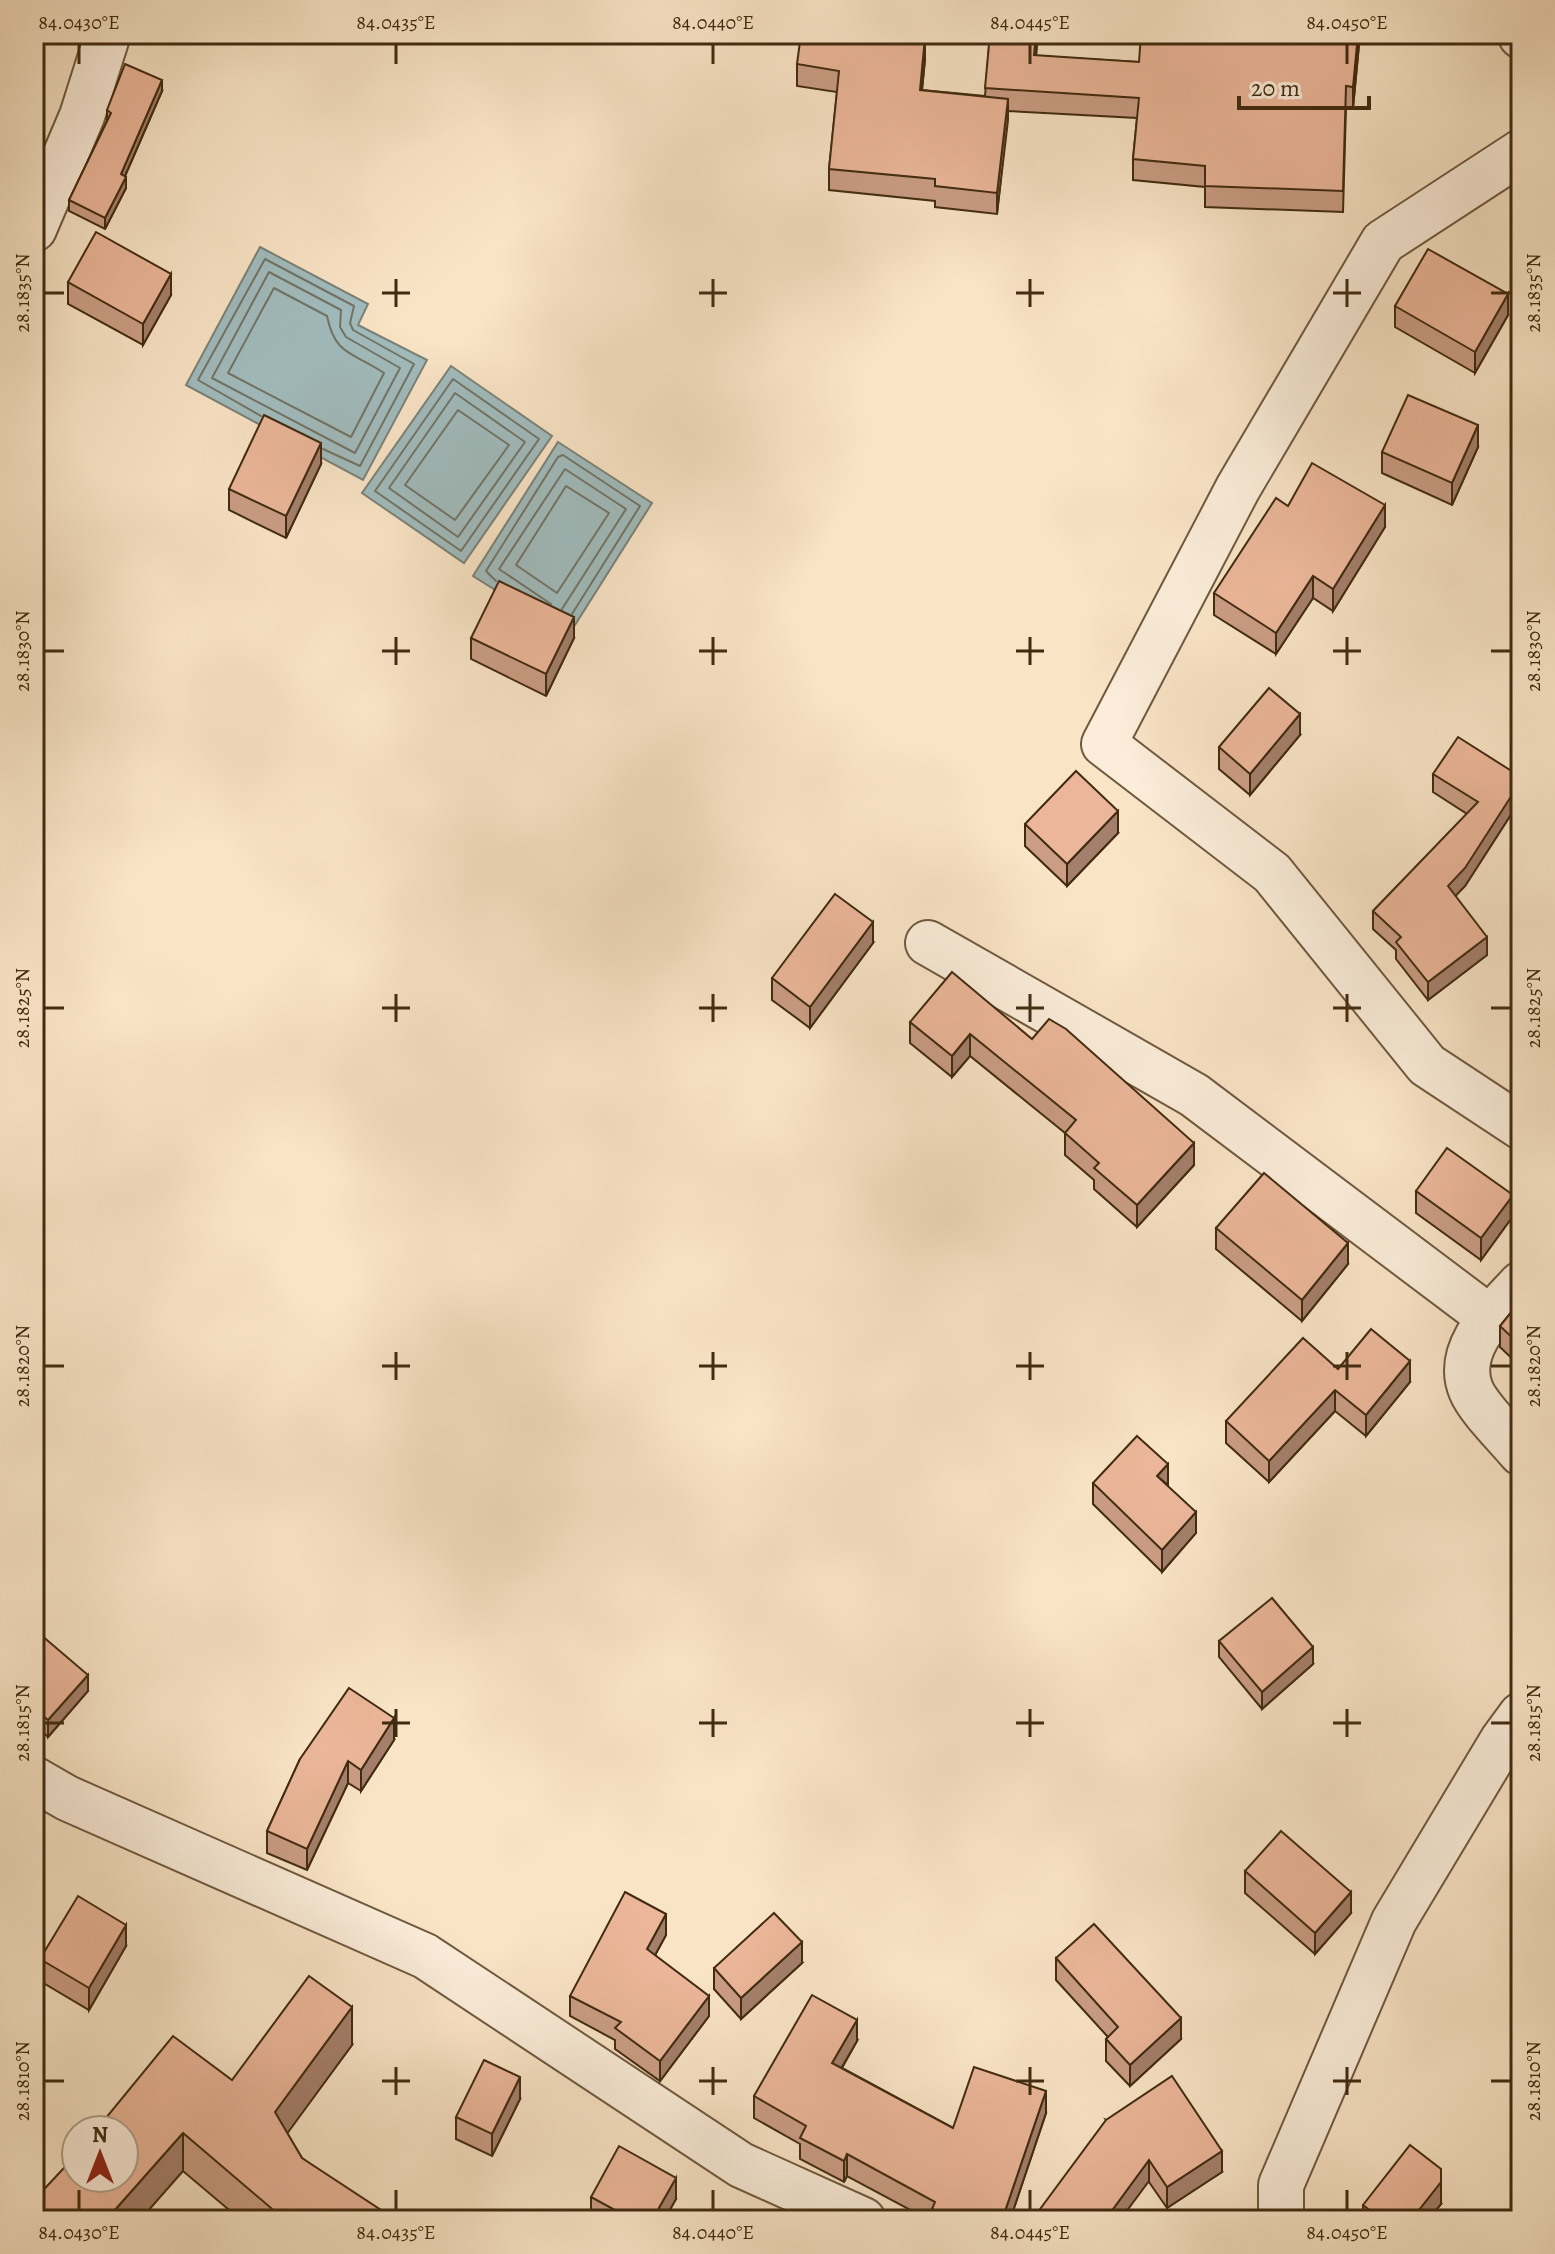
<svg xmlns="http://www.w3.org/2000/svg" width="1555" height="2254" viewBox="0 0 1555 2254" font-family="Alegreya,serif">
<rect width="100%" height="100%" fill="#f9e4c6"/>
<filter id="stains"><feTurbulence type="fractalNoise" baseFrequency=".0025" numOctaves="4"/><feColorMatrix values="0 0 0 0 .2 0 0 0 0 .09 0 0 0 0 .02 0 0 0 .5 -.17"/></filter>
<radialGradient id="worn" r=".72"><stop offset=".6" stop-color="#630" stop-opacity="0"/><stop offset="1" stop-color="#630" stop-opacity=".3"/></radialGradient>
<g fill="#a1bcbe" stroke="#7b8278" stroke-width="2">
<path d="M260 247 368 304 358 325 427 360 363 480 186 385Z"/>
<path d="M451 366 552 436 464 563 362 493Z"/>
<path d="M558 442 652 503 568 636 473 576Z"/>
</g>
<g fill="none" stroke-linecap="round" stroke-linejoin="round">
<g stroke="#717467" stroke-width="2">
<path d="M269 272 341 310 340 327 346 337 400 368 355 453 212 378Z"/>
<path d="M274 288 327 316C335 356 353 352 384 373L351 437 228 373Z"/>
<path d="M453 379 539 439 461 551 375 491Z"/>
<path d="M455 393 525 442 458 537 389 488Z"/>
<path d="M458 410 509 445 455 520 405 485Z"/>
<path d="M261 416 198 380 265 259 354 306 350 323 353 330 414 364 360 466 323 449"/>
<path d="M566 486 609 513 557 593 516 565Z"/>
<path d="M496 581 486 571 558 457 563 455 640 506 572 614"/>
<path d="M551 604 499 569 565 469 626 509 562 609"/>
</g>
<g stroke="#6f593e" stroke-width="48">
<g id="minor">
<path d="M1520 34 1521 36"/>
<path d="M1521 152 1383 242 1238 488 1104 744 1272 873 1427 1065 1521 1127"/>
<path d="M34 229 82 116 108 34"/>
<path d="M928 943 1194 1095 1490 1318"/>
<path d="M1521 1284C1496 1311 1454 1349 1471 1390 1478 1408 1508 1437 1521 1453"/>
<path d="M34 1779 67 1798 425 1956 741 2165 863 2220"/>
<path d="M1281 2220V2185L1394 1921 1502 1741 1521 1715"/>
</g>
</g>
<use href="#minor" stroke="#fbedda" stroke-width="44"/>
</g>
<g fill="#ca9d84" stroke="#412b10" stroke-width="2">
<path d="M990 34H1038L1036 56 1139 62 1360 34 1353 108 1346 107 1343 212 1205 207V187L1133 180V159L1137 118 1008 111 997 214 935 207V201L829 190V169L837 92 797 86V64L925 59 922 90 985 96Z"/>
<path d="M162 91 125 176 126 188 105 229 69 211V200L107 121V110Z"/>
<path d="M1521 196V222L1518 219V198Z"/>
<path d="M68 282 171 295 143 345 68 304Z"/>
<path d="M1395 306 1508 315 1475 373 1395 327Z"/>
<path d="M1478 447 1452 505 1382 473V452Z"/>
<path d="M321 464 286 538 229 510V489Z"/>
<path d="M1288 506 1385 527 1333 611 1313 598 1276 654 1214 615V593Z"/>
<path d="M471 638H574L546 696 471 659Z"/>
<path d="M1521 642V667L1520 666V644Z"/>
<path d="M1300 735 1250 795 1219 769V747Z"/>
<path d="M1433 774 1521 777V799L1465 886 1455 896 1487 955 1428 1000 1396 959V950L1373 929V911L1467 814 1433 792Z"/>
<path d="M1025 824 1118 833 1067 886 1025 846Z"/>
<path d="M873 943 810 1028 772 1000V978Z"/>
<path d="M910 1022 1032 1039 1194 1165 1137 1227 1094 1189V1180L1065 1155V1133L970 1056 952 1077 910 1043Z"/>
<path d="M1416 1191 1513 1216 1481 1260 1416 1213Z"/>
<path d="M1216 1228 1348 1264 1302 1321 1216 1249Z"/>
<path d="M1521 1300V1367L1500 1347V1326Z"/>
<path d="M1338 1369 1410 1382 1366 1436 1335 1411 1269 1482 1226 1443V1421Z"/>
<path d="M1093 1483 1167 1485 1196 1533 1162 1572 1093 1504Z"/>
<path d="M34 1629 88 1691 48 1737 34 1724Z"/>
<path d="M1219 1641 1313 1664 1262 1709 1219 1657Z"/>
<path d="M394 1740 361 1791 348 1783 307 1870 267 1853V1831L300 1759Z"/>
<path d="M1245 1871 1351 1913 1315 1954 1245 1893Z"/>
<path d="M666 1935 655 1955 709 2016 660 2081 615 2049V2040L570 2016V1996Z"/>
<path d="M126 1946 89 2010 40 1981V1959Z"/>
<path d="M1056 1958 1181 2039 1130 2086 1106 2061V2039L1108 2037 1056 1980Z"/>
<path d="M802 1963 741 2019 714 1989V1968Z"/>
<path d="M857 2041 842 2068 953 2128 1046 2113 1010 2220H929L847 2176 844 2182 800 2159V2144L754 2118V2096Z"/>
<path d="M352 2045 287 2133 302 2158 384 2220H241L183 2171 34 2220 232 2080Z"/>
<path d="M520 2099 492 2156 456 2139V2117Z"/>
<path d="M1106 2120 1222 2172 1167 2208Z"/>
<path d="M591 2197 676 2199 664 2220H595L591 2218Z"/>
<path d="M1441 2204 1428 2220H1363V2205Z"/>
</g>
<g fill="#a47f6b" stroke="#412b10" stroke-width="2">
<path d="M1036 34H1038L1034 76V55Z"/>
<path d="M1358 34H1360L1353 108V87Z"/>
<path d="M925 37V59L920 111V90Z"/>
<path d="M162 80V91L121 185V174Z"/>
<path d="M1008 99V120L997 214V193Z"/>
<path d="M126 177V188L105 229V218Z"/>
<path d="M171 274V295L143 345V324Z"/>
<path d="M1508 294V315L1475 373V352Z"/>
<path d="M1478 425V447L1452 505V483Z"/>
<path d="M321 443V464L286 538V516Z"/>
<path d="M1385 505V527L1333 611V589Z"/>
<path d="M1313 576V598L1276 654V633Z"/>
<path d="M574 617V638L546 696V674Z"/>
<path d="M1300 714V735L1250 795V774Z"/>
<path d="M1521 781V799L1465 886 1448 904V886Z"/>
<path d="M1118 811V833L1067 886V864Z"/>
<path d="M873 922V943L810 1028V1007Z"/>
<path d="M1487 937V955L1428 1000V982Z"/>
<path d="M970 1034V1056L952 1077V1056Z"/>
<path d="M1194 1143V1165L1137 1227V1205Z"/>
<path d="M1513 1195V1216L1481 1260V1238Z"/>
<path d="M1348 1243V1264L1302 1321V1300Z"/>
<path d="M1410 1361V1382L1366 1436V1415Z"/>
<path d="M1335 1390V1411L1269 1482V1461Z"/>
<path d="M1168 1464V1485L1157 1476Z"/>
<path d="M1196 1512V1533L1162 1572V1550Z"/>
<path d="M36 1586V1602L34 1605V1588Z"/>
<path d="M1313 1647V1664L1262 1709V1692Z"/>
<path d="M88 1675V1691L48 1737V1720Z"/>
<path d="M394 1718V1740L361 1791V1770Z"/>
<path d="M348 1761V1783L307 1870V1849Z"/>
<path d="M1351 1892V1913L1315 1954V1933Z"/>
<path d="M666 1914V1935L647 1970V1949Z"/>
<path d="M126 1925V1946L89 2010V1988Z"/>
<path d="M802 1942V1963L741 2019V1998Z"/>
<path d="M709 1996V2016L660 2081V2061Z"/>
<path d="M352 2007V2045L275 2150V2112Z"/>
<path d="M1181 2018V2039L1130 2086V2065Z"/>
<path d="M857 2020V2041L832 2084V2063Z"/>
<path d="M520 2077V2099L492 2156V2134Z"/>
<path d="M1046 2091V2113L1010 2220H1002Z"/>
<path d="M183 2133V2171L140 2220H106Z"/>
<path d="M1222 2151V2172L1167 2208V2187Z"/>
<path d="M847 2154V2176L844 2182V2161Z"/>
<path d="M1149 2160V2181L1120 2220H1105Z"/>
<path d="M676 2178V2199L664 2220H652Z"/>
<path d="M1441 2182V2204L1428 2220H1411Z"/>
</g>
<g fill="#ebb699" stroke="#412b10" stroke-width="2">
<path d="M801 34H890L925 37 920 90 1008 99 997 193 935 186V179L829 169 839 71 797 64Z"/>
<path d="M990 34H1036L1034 55 1139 62 1141 34H1358L1353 87 1346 86 1343 191 1205 186V166L1133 159 1139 98 985 88Z"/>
<path d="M125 64 162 80 121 174 126 177 105 218 69 200 111 113 107 110Z"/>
<path d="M96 232 171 274 143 324 68 282Z"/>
<path d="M1428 249 1508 294 1475 352 1395 306Z"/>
<path d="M1408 395 1478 425 1452 483 1382 452Z"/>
<path d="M264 415 321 443 286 516 229 489Z"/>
<path d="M1312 463 1385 505 1333 589 1313 576 1276 633 1214 593 1276 498 1288 506Z"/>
<path d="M499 581 574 617 546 674 471 638Z"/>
<path d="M1269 688 1300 714 1250 774 1219 747Z"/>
<path d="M1458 737 1521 777V781L1465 868 1448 886 1487 937 1428 982 1396 942 1401 937 1373 911 1478 802 1433 774Z"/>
<path d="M1076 771 1118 811 1067 864 1025 824Z"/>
<path d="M835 894 873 922 810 1007 772 978Z"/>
<path d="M952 972 1032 1039 1049 1019 1066 1029 1194 1143 1137 1205 1094 1168 1099 1163 1065 1133 1076 1120 970 1034 952 1056 910 1022Z"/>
<path d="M1447 1148 1513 1195 1481 1238 1416 1191Z"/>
<path d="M1264 1173 1348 1243 1302 1300 1216 1228Z"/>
<path d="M1521 1300V1346L1500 1326Z"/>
<path d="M1371 1329 1410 1361 1366 1415 1335 1390 1269 1461 1226 1421 1303 1338 1338 1369Z"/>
<path d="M1137 1436 1168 1464 1157 1476 1196 1512 1162 1550 1093 1483Z"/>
<path d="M1272 1598 1313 1647 1262 1692 1219 1641Z"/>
<path d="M34 1629 88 1675 48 1720 34 1708Z"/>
<path d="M349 1688 394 1718 361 1770 348 1761 307 1849 267 1831 300 1759Z"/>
<path d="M1281 1831 1351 1892 1315 1933 1245 1871Z"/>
<path d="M625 1892 666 1914 647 1949 709 1996 660 2061 615 2028 621 2022 570 1996Z"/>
<path d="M78 1896 126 1925 89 1988 40 1959Z"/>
<path d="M774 1913 802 1942 741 1998 714 1968Z"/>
<path d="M1094 1924 1181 2018 1130 2065 1106 2039 1118 2027 1056 1958Z"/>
<path d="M309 1976 352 2007 275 2112 302 2158 384 2212 381 2220H285L183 2133 106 2220H34V2200L76 2155V2178H124V2130H96L173 2036 232 2080Z"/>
<path d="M812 1995 857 2020 832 2063 953 2128 974 2067 1046 2091 1002 2220H963L932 2209 935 2202 847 2154 844 2161 800 2138 806 2126 754 2096Z"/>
<path d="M484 2060 520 2077 492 2134 456 2117Z"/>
<path d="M1172 2076 1222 2151 1167 2187 1149 2160 1105 2220H1032L1106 2120Z"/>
<path d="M1410 2145 1441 2169V2182L1411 2220H1382L1363 2205Z"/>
<path d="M619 2146 676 2178 652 2220H633L591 2197Z"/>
</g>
<path fill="none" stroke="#412b10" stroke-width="3" d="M79 44V64M396 44V64M713 44V64M1030 44V64M1347 44V64M396 279V307M713 279V307M1030 279V307M1347 279V307M44 293H64M382 293H410M699 293H727M1016 293H1044M1333 293H1361M1491 293H1511M396 637V665M713 637V665M1030 637V665M1347 637V665M44 651H64M382 651H410M699 651H727M1016 651H1044M1333 651H1361M1491 651H1511M396 994V1022M713 994V1022M1030 994V1022M1347 994V1022M44 1008H64M382 1008H410M699 1008H727M1016 1008H1044M1333 1008H1361M1491 1008H1511M396 1352V1380M713 1352V1380M1030 1352V1380M1347 1352V1380M44 1366H64M382 1366H410M699 1366H727M1016 1366H1044M1333 1366H1361M1491 1366H1511M396 1709V1737M713 1709V1737M1030 1709V1737M1347 1709V1737M44 1723H64M382 1723H410M699 1723H727M1016 1723H1044M1333 1723H1361M1491 1723H1511M396 2067V2095M713 2067V2095M1030 2067V2095M1347 2067V2095M44 2081H64M382 2081H410M699 2081H727M1016 2081H1044M1333 2081H1361M1491 2081H1511M79 2190V2210M396 2190V2210M713 2190V2210M1030 2190V2210M1347 2190V2210"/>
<rect width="1555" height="2254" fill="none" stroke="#f9e4c6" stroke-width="88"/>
<g transform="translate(100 2154)"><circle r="38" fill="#fbedda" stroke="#b19f89" stroke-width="2"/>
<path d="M0-6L14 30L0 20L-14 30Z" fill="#8f2418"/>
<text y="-12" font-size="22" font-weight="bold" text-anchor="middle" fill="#412b10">N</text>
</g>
<path d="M1239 96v12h130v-12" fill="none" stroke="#412b10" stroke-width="4"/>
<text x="1251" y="96" font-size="24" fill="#412b10" stroke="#fbedda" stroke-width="6" paint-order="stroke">20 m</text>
<rect x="44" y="44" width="1467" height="2166" fill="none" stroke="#412b10" stroke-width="3"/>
<g font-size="20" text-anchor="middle" fill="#412b10">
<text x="79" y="29">84.0430°E</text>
<text x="396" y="29">84.0435°E</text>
<text x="713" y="29">84.0440°E</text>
<text x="1030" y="29">84.0445°E</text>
<text x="1347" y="29">84.0450°E</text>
<text transform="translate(22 293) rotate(-90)" y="7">28.1835°N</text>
<text transform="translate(1533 293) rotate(-90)" y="7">28.1835°N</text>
<text transform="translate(22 651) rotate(-90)" y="7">28.1830°N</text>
<text transform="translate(1533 651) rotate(-90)" y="7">28.1830°N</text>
<text transform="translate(22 1008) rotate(-90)" y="7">28.1825°N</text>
<text transform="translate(1533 1008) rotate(-90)" y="7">28.1825°N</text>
<text transform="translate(22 1366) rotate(-90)" y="7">28.1820°N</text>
<text transform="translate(1533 1366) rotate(-90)" y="7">28.1820°N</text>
<text transform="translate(22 1723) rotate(-90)" y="7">28.1815°N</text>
<text transform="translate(1533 1723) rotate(-90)" y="7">28.1815°N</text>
<text transform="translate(22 2081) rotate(-90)" y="7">28.1810°N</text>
<text transform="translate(1533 2081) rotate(-90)" y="7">28.1810°N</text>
<text x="79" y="2239">84.0430°E</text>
<text x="396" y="2239">84.0435°E</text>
<text x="713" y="2239">84.0440°E</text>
<text x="1030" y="2239">84.0445°E</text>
<text x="1347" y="2239">84.0450°E</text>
</g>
<rect width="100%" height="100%" filter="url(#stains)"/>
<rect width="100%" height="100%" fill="url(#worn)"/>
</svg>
